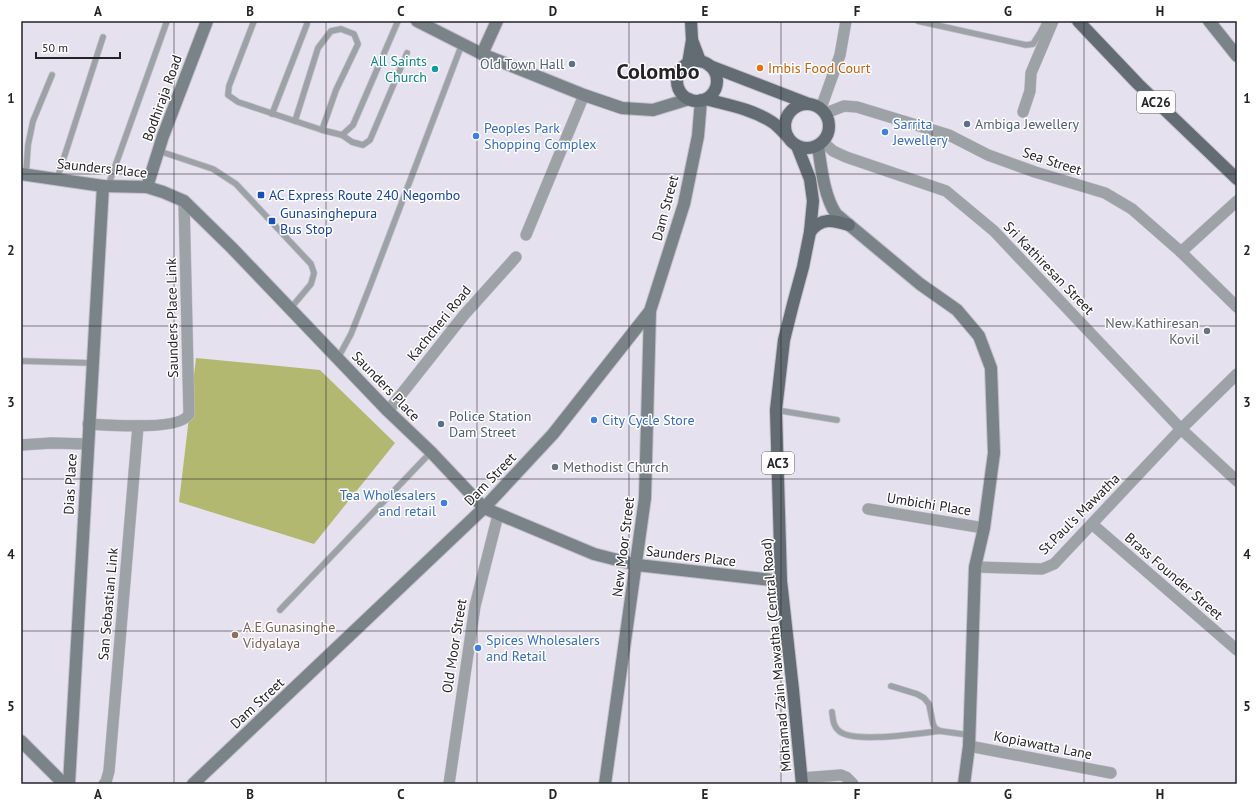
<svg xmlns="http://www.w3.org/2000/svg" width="1258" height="805" viewBox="0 0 1258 805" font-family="'PT Sans',sans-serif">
<rect width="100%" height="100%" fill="#e6e1ef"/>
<path fill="#b2b86f" d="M196 358 320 370 395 443 314 544 179 502Z"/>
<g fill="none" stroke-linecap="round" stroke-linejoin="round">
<g stroke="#c3bfcb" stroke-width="7">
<g id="lane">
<path d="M254 21 229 86 228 95 238 102 322 130 342 135 353 125 398 21"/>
<path d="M918 21 1026 45 1033 44 1040 33 1046 21"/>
<path d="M272 114 307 24"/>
<path d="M295 121 318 48 331 31 341 29 354 34 358 44 336 90 322 130"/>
<path d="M342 135 352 142 363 145 370 140 407 53"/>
<path d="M159 151 213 169 236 184 311 264 314 273 311 284 290 309"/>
<path d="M26 175 28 145 33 121 52 75"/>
<path d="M57 179 103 37"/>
<path d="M108 186 167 21"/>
<path d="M338 358 351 334 370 286 462 44"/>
<path d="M21 361 92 363"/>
<path d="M776 410 837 420"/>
<path d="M280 610 431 452"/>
<path d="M891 686 917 694 924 698 929 704 933 724 935 728 940 731 969 735"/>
<path d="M832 712C833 719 833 726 839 731 854 744 920 733 940 731"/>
</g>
</g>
<g stroke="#c3bfcb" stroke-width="12">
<g id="street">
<path d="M821 108 840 55 846 21"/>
<path d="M1023 112 1030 91 1031 73 1053 21"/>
<path d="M826 113 844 106 857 107 949 135 988 155 1035 172 1105 193 1132 209 1181 252 1237 307"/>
<path d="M823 142 833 151 846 157 946 191 994 231 1181 429 1237 481"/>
<path d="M526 235 584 95"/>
<path d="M1181 252 1237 201"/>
<path d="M388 411 464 315 516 257"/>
<path d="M88 424C106 425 181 431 189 414L184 201"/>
<path d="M21 445 52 443 87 444"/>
<path d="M868 509 984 528"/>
<path d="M1092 524 1237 650"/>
<path d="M975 567 1042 569 1054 564 1181 429 1237 374"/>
<path d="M969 746 1111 773"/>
<path d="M801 778 841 775 846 777 853 784"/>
<path d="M104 784 106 782 109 771 138 426"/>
<path d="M449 784 475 606 498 515"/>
</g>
</g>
<g stroke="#c3bfcb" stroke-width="14">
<g id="secondary">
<path d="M417 21 482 54 584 95 622 108 653 110 689 99"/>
<path d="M1209 21 1237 56"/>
<path d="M482 54 497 21"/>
<path d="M818 146C821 167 824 196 836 214L920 284 957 310 979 336 991 368 994 453 984 528 975 567 969 746 964 784"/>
<path d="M21 174 103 186 147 187 163 192 184 201 232 248 388 411 431 452 484 508 594 554 637 565 781 581"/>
<path d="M147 187 163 136 207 21"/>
<path d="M21 741 64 784"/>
<path d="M69 784 103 186"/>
<path d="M193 784 484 508 553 434 650 311 684 204 698 136 701 100"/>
<path d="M605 784 645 498 650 311"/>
</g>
</g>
<g stroke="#c3bfcb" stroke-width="14">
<g id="primary">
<path d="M691 21 692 40"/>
<path d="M1078 21 1138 84 1237 179"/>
<circle cx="697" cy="81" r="20"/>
<path d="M688 64 692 40 700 61"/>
<path d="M710 66 809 104"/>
<path d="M706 99C728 105 752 109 772 122 778 126 783 132 788 137"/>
<circle cx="807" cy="126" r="22"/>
<path d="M797 146 810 179 813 201 810 232 803 267 793 304 784 340 776 410 781 581 793 690 802 784"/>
<path d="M810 232C821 217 833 220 849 225"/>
</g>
</g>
<use href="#lane" stroke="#9ca2a6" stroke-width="5.5"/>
<use href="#street" stroke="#9ca2a6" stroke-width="11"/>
<use href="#secondary" stroke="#7a8388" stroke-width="12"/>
<use href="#primary" stroke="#626c72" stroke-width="12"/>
</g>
<path fill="none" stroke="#252328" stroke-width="1" stroke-opacity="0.55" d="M174 21V784M326 21V784M477 21V784M629 21V784M781 21V784M932 21V784M1084 21V784M21 174H1237M21 326H1237M21 479H1237M21 631H1237"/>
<g fill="#5c6f8a" stroke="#fff" stroke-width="1.5">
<circle cx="572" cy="64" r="4"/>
<circle cx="967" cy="124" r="4"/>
<circle cx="441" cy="424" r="4"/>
</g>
<circle fill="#e8710a" stroke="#fff" stroke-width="1.5" cx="760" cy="68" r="4"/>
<circle fill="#0f9aa8" stroke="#fff" stroke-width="1.5" cx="435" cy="69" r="4"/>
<g fill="#3f7fe0" stroke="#fff" stroke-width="1.5">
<circle cx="885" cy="132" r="4"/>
<circle cx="476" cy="136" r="4"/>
<circle cx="594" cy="420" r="4"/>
<circle cx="444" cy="503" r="4"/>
<circle cx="478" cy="648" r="4"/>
</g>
<g fill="#1a4fb4" stroke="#fff" stroke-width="1.5">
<rect x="257" y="191" width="8" height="8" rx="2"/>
<rect x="268" y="217" width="8" height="8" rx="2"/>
</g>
<g fill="#6b7280" stroke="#fff" stroke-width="1.5">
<circle cx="1207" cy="331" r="4"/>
<circle cx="555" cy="467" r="4"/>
</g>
<circle fill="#8d6e63" stroke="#fff" stroke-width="1.5" cx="235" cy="635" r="4"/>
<g text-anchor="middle" stroke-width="3" stroke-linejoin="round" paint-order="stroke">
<g fill="#fff" stroke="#666568" stroke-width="1">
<rect x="1137" y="91" width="38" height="22" rx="3"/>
<rect x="762" y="452" width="32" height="22" rx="3"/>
</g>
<g font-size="13" font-weight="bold" fill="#252328">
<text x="1156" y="107">AC26</text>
<text x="778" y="468">AC3</text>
</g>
<g font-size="14" fill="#0d838f" stroke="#fff" text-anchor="end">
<text x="427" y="66">All Saints<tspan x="427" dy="16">Church</tspan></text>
</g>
<g font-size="14" fill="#4e5e75" stroke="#fff" text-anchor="start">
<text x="564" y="69" text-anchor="end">Old Town Hall</text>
<text x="975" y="129">Ambiga Jewellery</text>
<text x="449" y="421">Police Station<tspan x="449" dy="16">Dam Street</tspan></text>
</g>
<g font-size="14" fill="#c56008" stroke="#fff" text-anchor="start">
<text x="768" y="73">Imbis Food Court</text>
</g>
<g font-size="14" fill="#252328" stroke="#fff">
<text transform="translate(162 98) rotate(-70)" y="5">Bodhiraja Road</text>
<text transform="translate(1052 161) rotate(18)" y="5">Sea Street</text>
<text transform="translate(102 168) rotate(6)" y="5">Saunders Place</text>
<text transform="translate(665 208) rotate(-75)" y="5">Dam Street</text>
<text transform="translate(1049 268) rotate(46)" y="5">Sri Kathiresan Street</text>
<text transform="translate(172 318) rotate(-91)" y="5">Saunders Place Link</text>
<text transform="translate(439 323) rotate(-51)" y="5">Kachcheri Road</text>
<text transform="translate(386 386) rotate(46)" y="5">Saunders Place</text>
<text transform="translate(490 479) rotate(-46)" y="5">Dam Street</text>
<text transform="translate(70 484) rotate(-87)" y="5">Dias Place</text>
<text transform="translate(929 504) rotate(9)" y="5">Umbichi Place</text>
<text transform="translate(1079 514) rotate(-45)" y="5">St.Paul's Mawatha</text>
<text transform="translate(623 547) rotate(-83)" y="5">New Moor Street</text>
<text transform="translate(691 556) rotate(7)" y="5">Saunders Place</text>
<text transform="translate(1174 576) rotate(41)" y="5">Brass Founder Street</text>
<text transform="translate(108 604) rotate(-85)" y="5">San Sebastian Link</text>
<text transform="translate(454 646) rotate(-81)" y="5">Old Moor Street</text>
<text transform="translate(776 655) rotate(-95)" y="5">Mohamad Zain Mawatha (Central Road)</text>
<text transform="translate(257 703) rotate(-43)" y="5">Dam Street</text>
<text transform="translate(1043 745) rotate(11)" y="5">Kopiawatta Lane</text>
</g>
<g font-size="14" fill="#366cbe" stroke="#fff" text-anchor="start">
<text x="893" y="129">Sarrita<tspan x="893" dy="16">Jewellery</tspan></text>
<text x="484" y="133">Peoples Park<tspan x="484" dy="16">Shopping Complex</tspan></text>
<text x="602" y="425">City Cycle Store</text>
<text x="436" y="500" text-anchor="end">Tea Wholesalers<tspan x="436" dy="16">and retail</tspan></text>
<text x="486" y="645">Spices Wholesalers<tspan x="486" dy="16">and Retail</tspan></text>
</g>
<g font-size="14" fill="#164399" stroke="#fff" text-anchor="start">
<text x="269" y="200">AC Express Route 240 Negombo</text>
<text x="280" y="218">Gunasinghepura<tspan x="280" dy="16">Bus Stop</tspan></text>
</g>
<g font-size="14" fill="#5b616d" stroke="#fff" text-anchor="end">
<text x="1199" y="328">New Kathiresan<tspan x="1199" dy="16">Kovil</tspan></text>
<text x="563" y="472" text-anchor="start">Methodist Church</text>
</g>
<g font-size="14" fill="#785e54" stroke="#fff" text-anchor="start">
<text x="243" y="632">A.E.Gunasinghe<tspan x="243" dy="16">Vidyalaya</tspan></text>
</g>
<g font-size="22" font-weight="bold" fill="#252328" stroke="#fff">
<text x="658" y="79">Colombo</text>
</g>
</g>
<rect width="1258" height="805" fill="none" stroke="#ffffff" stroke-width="44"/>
<path d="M36 52v6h84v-6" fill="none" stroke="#252328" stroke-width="2"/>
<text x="42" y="52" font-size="12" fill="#252328" stroke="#ffffff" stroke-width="3" paint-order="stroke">50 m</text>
<rect x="22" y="22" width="1214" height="761" fill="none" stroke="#252328" stroke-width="1.5"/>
<g font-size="13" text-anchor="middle" font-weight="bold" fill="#252328">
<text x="98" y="16">A</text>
<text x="250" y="16">B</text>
<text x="401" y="16">C</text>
<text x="553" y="16">D</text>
<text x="705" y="16">E</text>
<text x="857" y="16">F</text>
<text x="1008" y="16">G</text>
<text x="1160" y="16">H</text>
<text x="11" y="103">1</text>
<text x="1247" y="103">1</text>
<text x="11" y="255">2</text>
<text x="1247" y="255">2</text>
<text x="11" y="407">3</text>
<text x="1247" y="407">3</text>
<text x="11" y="559">4</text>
<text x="1247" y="559">4</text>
<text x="11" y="711">5</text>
<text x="1247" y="711">5</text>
<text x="98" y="799">A</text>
<text x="250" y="799">B</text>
<text x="401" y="799">C</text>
<text x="553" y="799">D</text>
<text x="705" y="799">E</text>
<text x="857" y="799">F</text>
<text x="1008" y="799">G</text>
<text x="1160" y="799">H</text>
</g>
</svg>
